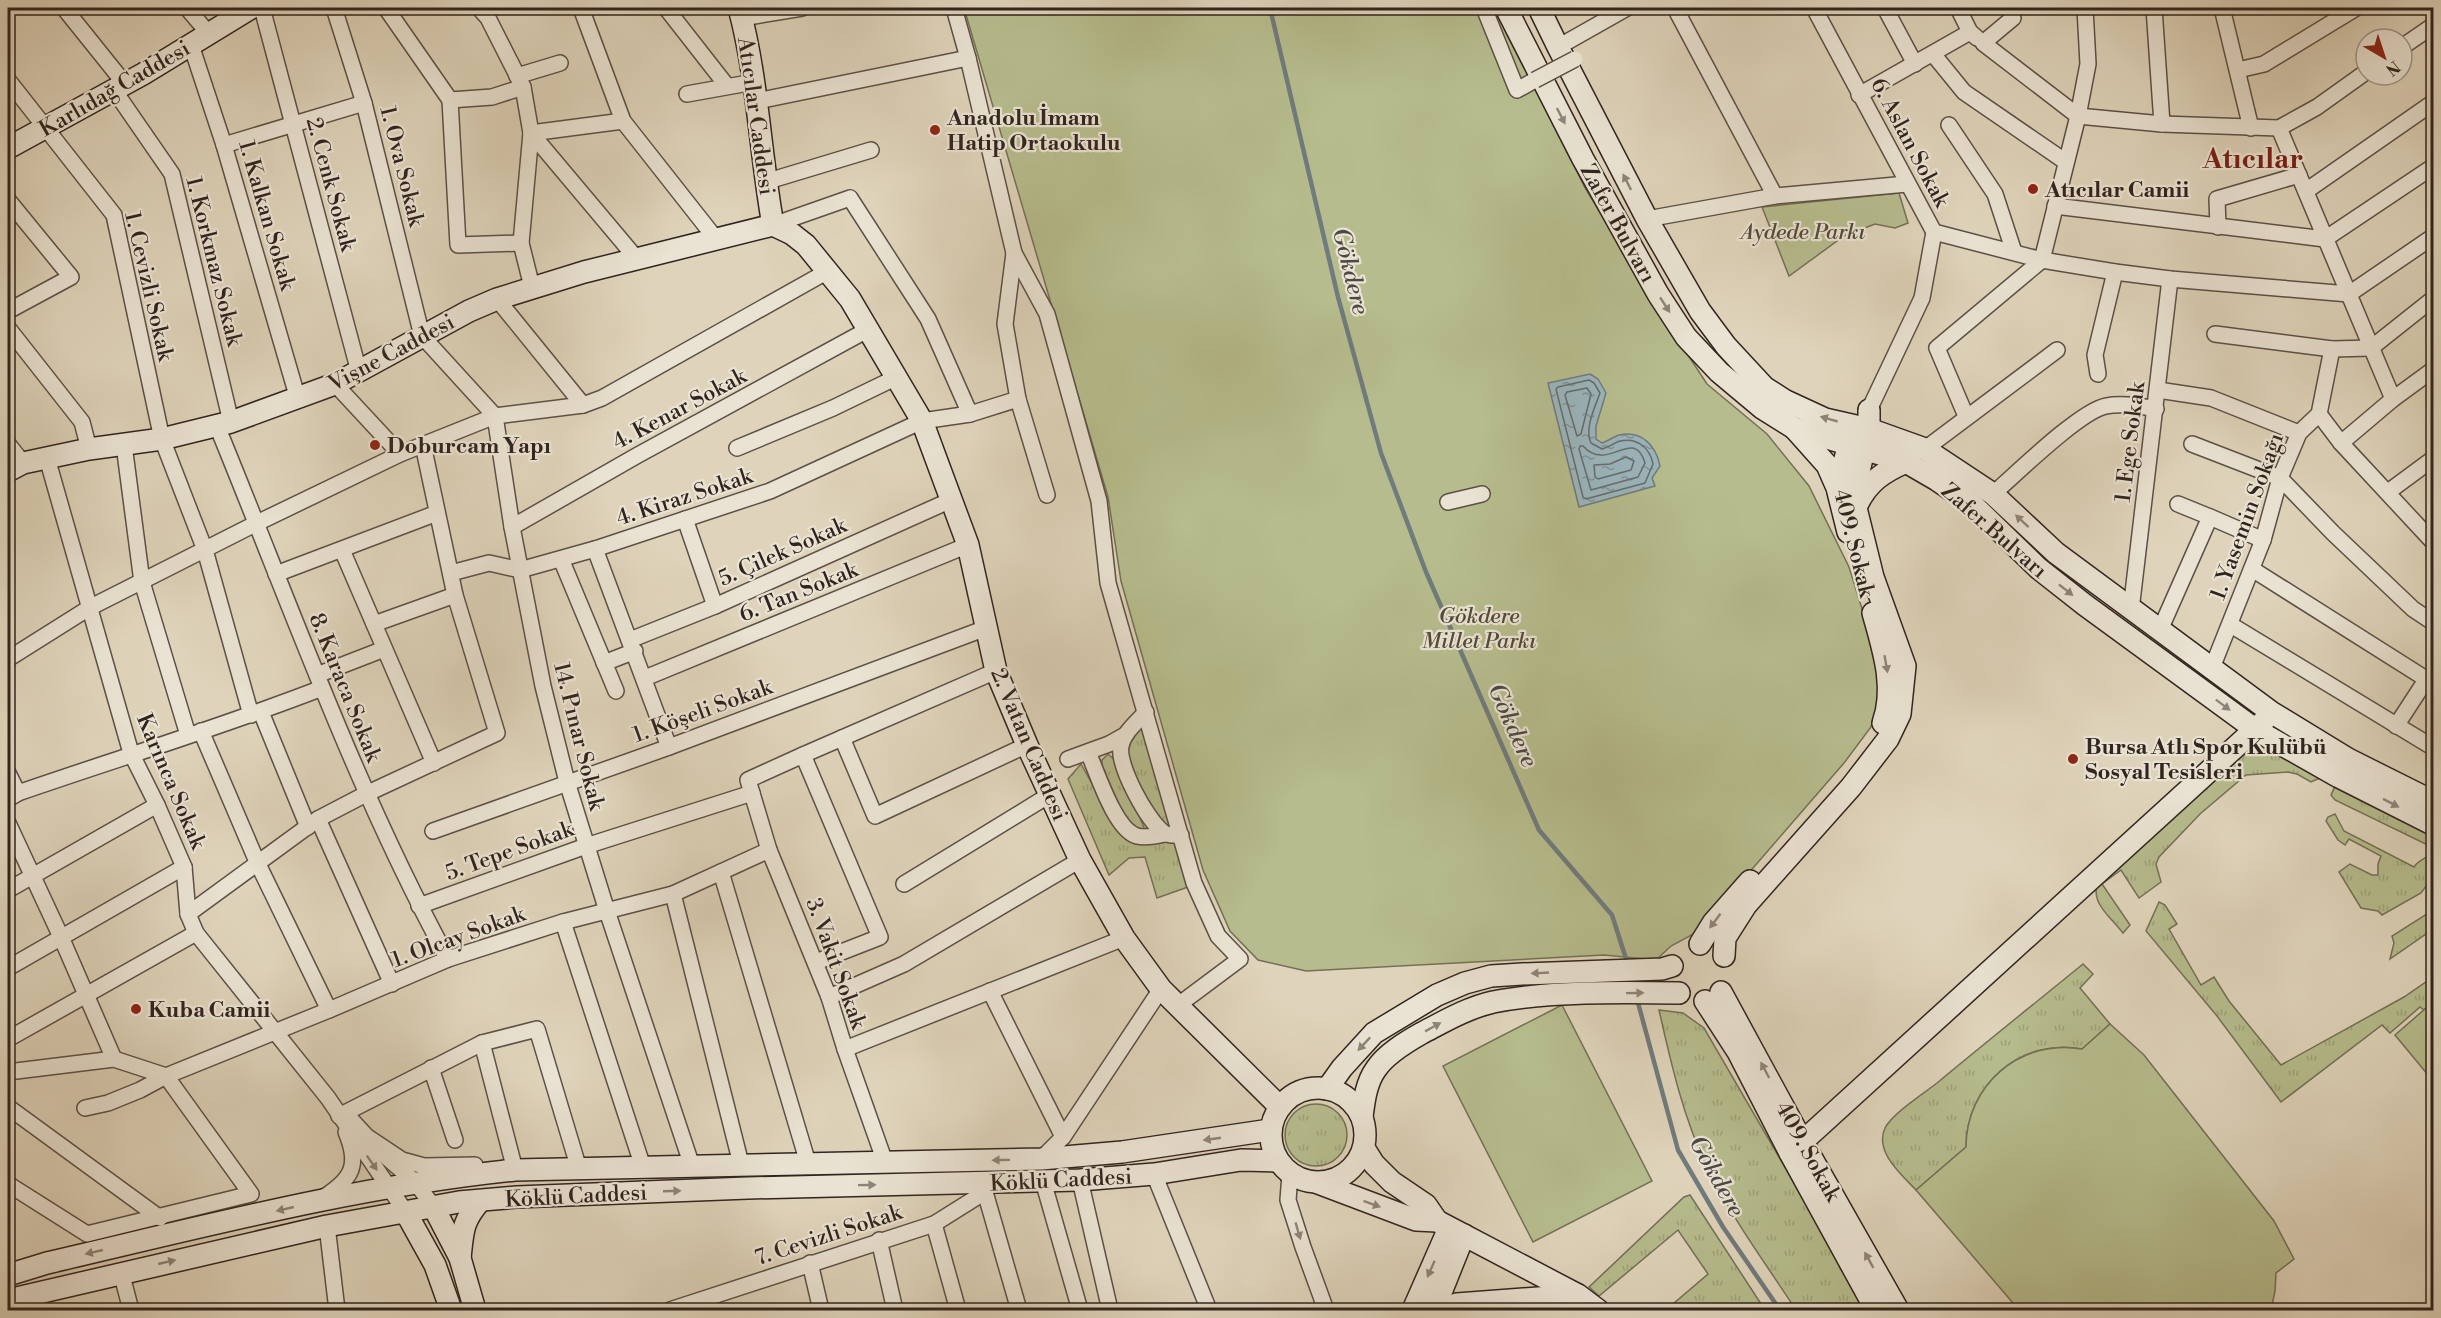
<svg xmlns="http://www.w3.org/2000/svg" width="2441" height="1318" viewBox="0 0 2441 1318" font-family="'Libre Bodoni',serif">
<defs>
<pattern id="grass-tufts" width="24" height="20" patternUnits="userSpaceOnUse" patternTransform="scale(1.5)"><rect width="24" height="20" fill="#b6bc8d"/><path d="M3 7l-1-3M5 7V3M7 7l1-3M15 17l-1-3M17 17v-4M19 17l1-3" fill="none" stroke="#9da179"/></pattern>
<pattern id="water-ripples" width="26" height="14" patternUnits="userSpaceOnUse" patternTransform="scale(1.5)"><rect width="26" height="14" fill="#9ab5bc"/><path d="M2 4q2-2 4 0t4 0M15 11q2-2 4 0t4 0" fill="none" stroke="#7e9398"/></pattern>
</defs>
<rect width="100%" height="100%" fill="#dfd4bb"/>
<filter id="stains"><feTurbulence type="fractalNoise" baseFrequency=".00333" numOctaves="4"/><feColorMatrix values="0 0 0 0 .2 0 0 0 0 .09 0 0 0 0 .02 0 0 0 .5 -.17"/></filter>
<radialGradient id="worn" r=".72"><stop offset=".6" stop-color="#630" stop-opacity="0"/><stop offset="1" stop-color="#630" stop-opacity=".3"/></radialGradient>
<g fill="url(#grass-tufts)" stroke="#747056" stroke-width="1.5">
<path d="M1146 720 1177 829H1167C1154 811 1123 770 1127 746 1129 736 1140 727 1146 720Z"/>
<path d="M2264 736 2320 778 2311 782 2297 774 2288 772 2246 775 2200 814 2159 857 2156 864 2161 882 2139 898 2121 870 2102 884 2130 925 2123 933C2108 914 2086 900 2101 876Z"/>
<path d="M1108 754 1117 762 1145 830 1134 831 1121 810 1102 766V760Z"/>
<path d="M1081 764 1119 831C1143 854 1152 832 1178 843L1188 887 1157 898 1145 857 1129 858 1109 875 1068 779Z"/>
<path d="M2337 782 2433 827V877L2421 893 2382 915 2378 911 2361 908 2339 872 2350 864 2372 875H2378V864L2381 856 2349 839 2345 845 2338 840 2326 821 2328 817 2335 814 2344 831 2414 867C2419 859 2428 859 2433 850L2432 847 2335 800 2331 795Z"/>
<path d="M2159 902 2165 905 2177 924 2169 929 2201 985 2214 977 2229 1001 2281 1065 2404 997 2433 977V1002L2424 1010 2420 1007 2390 1033 2382 1025 2281 1102 2217 1016 2146 931Z"/>
<path d="M2433 910V929L2390 959 2394 943 2392 936Z"/>
<path d="M2083 964 2093 974 2080 988 2110 1024 2082 1049C2020 1037 1966 1086 1966 1147L1916 1190C1902 1175 1874 1152 1885 1128 1893 1113 1923 1094 1937 1083 1985 1043 2034 1004 2083 964Z"/>
<path d="M1659 1010 1683 1013 1704 1028 1868 1310H1796C1766 1264 1731 1217 1707 1167 1683 1117 1671 1063 1659 1010Z"/>
<circle cx="1316" cy="1135" r="31"/>
<path d="M1690 1195 1765 1310H1676L1673 1304 1708 1274 1678 1230 1599 1296 1589 1287 1684 1197Z"/>
</g>
<g fill="#b6bc8d" stroke="#747056" stroke-width="1.5">
<path d="M964 8H1496L1585 188 1684 349 1707 384 1767 434 1809 486 1849 567 1868 628 1880 677 1877 705 1871 727 1844 763 1753 868 1710 915 1699 931 1671 946 1656 960 1604 955 1306 971 1258 960 1230 931 1203 870 1121 581 1108 497Z"/>
<path d="M1899 193 1908 223 1895 228 1875 224 1844 236 1789 276 1762 207Z"/>
<path d="M2433 1002V1081L2395 1035Z"/>
<path d="M1562 1005 1652 1181 1533 1242 1443 1066Z"/>
<path d="M2110 1024 2144 1055 2274 1221 2294 1259 2276 1273 2275 1291 2271 1310H2019L1916 1190 1966 1147C1966 1086 2020 1038 2082 1049Z"/>
</g>
<path fill="url(#water-ripples)" stroke="#707b7d" stroke-width="1.5" d="M1590 374 1598 379 1606 393 1596 426V439L1602 443C1608 441 1613 437 1619 435 1642 430 1656 446 1660 466L1652 478 1655 486 1579 507 1548 383Z"/>
<g fill="none" stroke-linecap="round" stroke-linejoin="round">
<g stroke="#666c6e" stroke-width="1.5">
<path d="M1589 380 1594 383 1600 393C1595 407 1584 429 1591 443L1602 449C1609 447 1614 443 1620 441 1637 437 1650 448 1653 464L1645 483 1586 499 1583 497 1556 389 1558 387Z"/>
<path d="M1587 388 1591 394 1581 434 1577 436 1565 395 1567 392Z"/>
<path d="M1580 446H1583C1608 474 1634 425 1645 463L1638 477 1591 490 1579 449Z"/>
<path d="M1626 457 1634 461 1631 470 1598 479 1595 477 1594 465 1610 464Z"/>
</g>
<g stroke="#707b7d" stroke-width="4.5">
<path d="M1270 8 1338 297 1381 453 1426 572 1539 830 1612 915 1628 965"/>
<path d="M1637 999 1678 1150 1723 1227 1780 1310"/>
</g>
<g stroke="#5c5046" stroke-width="18">
<g id="street">
<path d="M64 8 125 84"/>
<path d="M187 8 209 34"/>
<path d="M262 8 359 372"/>
<path d="M334 8 364 103 422 336 495 416 512 527 543 686 567 782 607 911 692 1166"/>
<path d="M386 8 450 100"/>
<path d="M479 8 488 18 523 87 531 133 521 243 532 287"/>
<path d="M581 8 623 121 716 239"/>
<path d="M666 8 727 86"/>
<path d="M954 8 968 58 1014 253 1047 314 1099 501 1108 583 1194 883 1218 936 1240 959 1177 1006"/>
<path d="M1484 8 1517 90 1535 80"/>
<path d="M1675 8 1775 196"/>
<path d="M1814 8 1934 232 2042 260 2115 272 2170 279 2349 294 2434 236"/>
<path d="M1885 8 1915 64"/>
<path d="M1958 8 1970 32 1977 38"/>
<path d="M2154 8 2162 124"/>
<path d="M2222 8 2251 128"/>
<path d="M742 18 802 8"/>
<path d="M2013 18 1983 43 2078 116 2162 124 2279 128 2317 107 2366 72"/>
<path d="M191 45 224 145 298 399"/>
<path d="M1558 47 1627 8"/>
<path d="M2402 47 2434 25"/>
<path d="M1933 54 1964 92 2066 162"/>
<path d="M2238 70 2264 64 2356 8"/>
<path d="M517 76 560 63"/>
<path d="M8 80 114 215 162 439 205 550 251 715"/>
<path d="M114 90 172 174 231 422"/>
<path d="M687 94 754 82"/>
<path d="M1859 95 1970 32"/>
<path d="M450 100 458 245 521 243"/>
<path d="M450 100 492 97 523 87"/>
<path d="M757 101 968 58"/>
<path d="M1949 125 1995 194 2014 252"/>
<path d="M2279 128 2393 399"/>
<path d="M531 133 637 259"/>
<path d="M531 133 623 121"/>
<path d="M224 145 364 103"/>
<path d="M765 182 871 150"/>
<path d="M2306 191 2434 102"/>
<path d="M8 200 71 277 8 311"/>
<path d="M2055 206 2325 239 2434 166"/>
<path d="M1647 219 1775 196 1907 184"/>
<path d="M773 225 850 198 928 319 970 414"/>
<path d="M2218 227 2217 199 2299 175"/>
<path d="M2042 260 2078 116 2088 64 2085 8"/>
<path d="M497 299 583 405"/>
<path d="M8 328 82 422 89 449"/>
<path d="M2215 334 2332 349 2371 348 2434 298"/>
<path d="M2098 374 2095 355 2115 272"/>
<path d="M335 384 400 454"/>
<path d="M2158 390 2211 398 2299 433"/>
<path d="M1018 399 1047 495"/>
<path d="M1869 410 1922 298 1934 232"/>
<path d="M2319 414 2341 443 2434 543"/>
<path d="M1966 416 1937 348 2042 260"/>
<path d="M217 426C291 606 355 788 448 959"/>
<path d="M2341 443 2393 399 2434 369"/>
<path d="M8 444 23 463"/>
<path d="M2192 444 2280 478 2333 533 2413 609 2434 623"/>
<path d="M124 445 142 582 188 735"/>
<path d="M737 448 833 408 895 378"/>
<path d="M1925 449 2057 350"/>
<path d="M47 458 131 753 157 805 184 867 188 914 196 933 328 1098 405 1211"/>
<path d="M2388 492 2434 458"/>
<path d="M1993 494C2016 474 2080 411 2106 406 2121 403 2141 406 2156 409"/>
<path d="M1448 502 1482 494"/>
<path d="M2178 504 2210 517"/>
<path d="M685 519 715 606"/>
<path d="M512 527 638 455 869 329"/>
<path d="M595 549 669 747"/>
<path d="M342 550 434 763"/>
<path d="M561 559 616 691"/>
<path d="M2252 569 2434 684"/>
<path d="M451 573 489 563 520 570 595 549 770 491 922 421 970 414 1018 399 1005 324 1014 253"/>
<path d="M276 574 437 513"/>
<path d="M2131 610 2170 279"/>
<path d="M374 624 455 595"/>
<path d="M2231 625 2434 748"/>
<path d="M2160 630 2210 517 2263 540"/>
<path d="M630 640 715 606 951 500"/>
<path d="M8 659 89 608 257 523 400 454 495 416 583 405 602 398 828 271"/>
<path d="M604 663 635 651"/>
<path d="M2212 668 2263 540 2280 478 2299 433 2319 414 2332 349"/>
<path d="M317 675 384 649"/>
<path d="M645 678 968 545"/>
<path d="M261 712 308 827"/>
<path d="M1146 712C1137 722 1124 732 1121 746 1117 765 1147 820 1163 832 1168 836 1175 835 1181 835"/>
<path d="M2396 726 2426 680"/>
<path d="M201 731 258 864 329 1010"/>
<path d="M842 738 875 816 1027 745"/>
<path d="M1088 752C1097 772 1115 830 1137 836 1146 838 1156 836 1165 834"/>
<path d="M803 755 880 937 816 962"/>
<path d="M1068 759 1109 744 1125 735"/>
<path d="M8 773 18 793"/>
<path d="M8 799 18 793C119 758 222 727 322 688"/>
<path d="M318 819 392 984"/>
<path d="M8 823 61 937 114 1059"/>
<path d="M433 831 669 747 986 628"/>
<path d="M721 872 808 1163"/>
<path d="M904 884 1051 794"/>
<path d="M8 890 157 805"/>
<path d="M673 894 741 1164"/>
<path d="M419 906 586 846 752 793"/>
<path d="M188 914 318 819 366 794 497 733 455 595 423 445"/>
<path d="M563 922 643 1167"/>
<path d="M8 968 184 867"/>
<path d="M990 991 1063 1137"/>
<path d="M829 997 904 964 1080 860"/>
<path d="M8 1039 196 933"/>
<path d="M482 1043 515 1170 505 1168"/>
<path d="M845 1049 1124 938"/>
<path d="M431 1068 455 1140"/>
<path d="M8 1072 114 1059 166 1076"/>
<path d="M8 1107 160 1218"/>
<path d="M85 1108 108 1103 140 1090 166 1076 329 1010 448 959 563 922 673 894 769 850"/>
<path d="M347 1115 383 1154 416 1183 433 1206"/>
<path d="M339 1116 482 1043 537 1029 579 1169"/>
<path d="M369 1138 402 1160 424 1166 475 1165"/>
<path d="M1041 1159 1063 1137 1161 989"/>
<path d="M885 1162 845 1049 829 997 769 850 748 780 803 755 996 671"/>
<path d="M1154 1174 1209 1310"/>
<path d="M1290 1174 1288 1200 1303 1247 1326 1310"/>
<path d="M1080 1180 1110 1310"/>
<path d="M1043 1181 1080 1310"/>
<path d="M8 1184 87 1234 251 1194 166 1076"/>
<path d="M985 1192 1019 1310"/>
<path d="M324 1197C352 1179 360 1165 346 1132"/>
<path d="M934 1224 958 1310"/>
<path d="M327 1226 337 1310"/>
<path d="M879 1240 895 1310"/>
<path d="M810 1263 821 1310"/>
<path d="M121 1272 131 1310"/>
<path d="M670 1310 934 1224 985 1192 983 1183"/>
</g>
</g>
<g stroke="#31241f" stroke-width="24">
<g id="secondary">
<path d="M739 8C758 79 760 153 773 225"/>
<path d="M1506 8 1583 159 1658 294 1686 337 1719 372 1762 408 1794 428 1906 462 1937 480 1972 504 2038 568 2085 605 2256 730 2339 777 2434 825"/>
<path d="M1539 8 1558 47 1647 219 1700 311 1726 346 1764 387 1786 401 1825 419 1869 429 1925 449 1993 494 2056 553 2271 712 2348 759 2434 802"/>
<path d="M8 148 143 74 251 8"/>
<path d="M773 225 792 234 806 245 850 299 922 421 968 545 996 671 1027 745 1080 860 1124 938 1161 989 1280 1107"/>
<path d="M1794 428 1827 465 1838 490"/>
<path d="M8 471 23 463 89 449 162 439 231 422 335 384 469 311 497 299 584 272 773 225"/>
<path d="M1857 505C1868 482 1883 472 1906 462"/>
<path d="M1848 532 1838 492 1840 476 1853 431"/>
<path d="M1873 613C1883 649 1896 687 1883 723"/>
<path d="M1700 944 1713 923 1750 881"/>
<path d="M1724 956 1725 938 1746 905 1851 787 1888 739 1900 714 1905 666 1873 577 1856 508 1855 488 1869 429V410"/>
<path d="M1721 992 1802 1141 1898 1310"/>
<path d="M1705 1001 1738 1052 1790 1153 1876 1310"/>
<circle cx="1318" cy="1135" r="47"/>
<path d="M1327 1089 1342 1068 1374 1033 1437 995 1465 983 1491 976 1522 974 1662 969 1672 966"/>
<path d="M1362 1117C1364 1101 1366 1083 1376 1069 1386 1054 1406 1042 1422 1033 1445 1021 1467 1008 1493 1002 1548 991 1622 992 1679 993"/>
<path d="M1364 1148 1374 1164 1392 1182 1426 1205 1437 1221"/>
<path d="M1790 1153 2264 721"/>
<path d="M1318 1183 1416 1220 1437 1221 1578 1295 1598 1310"/>
<path d="M433 1206 460 1258 475 1310"/>
<path d="M405 1211 435 1265 451 1310"/>
<path d="M460 1258C463 1231 462 1222 480 1201"/>
<path d="M8 1275 47 1263C202 1227 357 1186 515 1170L1041 1159 1122 1152 1270 1130"/>
<path d="M8 1300 327 1226 459 1202 517 1197 748 1188 1080 1180 1154 1174 1241 1160 1277 1161"/>
<path d="M1413 1310 1449 1228"/>
<path d="M1434 1310 1464 1235"/>
<path d="M1443 1310 1457 1304 1578 1295"/>
</g>
</g>
<use href="#street" stroke="#eae3d3" stroke-width="15"/>
<use href="#secondary" stroke="#eae3d3" stroke-width="21"/>
<g stroke="#5c5046" stroke-width="18" stroke-linecap="butt">
<path id="street-bridge" d="M1535 80 1575 59"/>
</g>
<use href="#street-bridge" stroke="#eae3d3" stroke-width="15"/>
</g>
<defs><path id="oneway-solid" d="M-6-.8H1V-3.2L6.5 0L1 3.2V.8H-6Z" transform="scale(1.5)"/></defs>
<g fill="#8e8479">
<use href="#oneway-solid" transform="translate(1561 116) rotate(63)"/>
<use href="#oneway-solid" transform="translate(1627 182) rotate(-117)"/>
<use href="#oneway-solid" transform="translate(1665 305) rotate(57)"/>
<use href="#oneway-solid" transform="translate(1829 419) rotate(-164)"/>
<use href="#oneway-solid" transform="translate(2022 521) rotate(-137)"/>
<use href="#oneway-solid" transform="translate(2066 590) rotate(38)"/>
<use href="#oneway-solid" transform="translate(1886 664) rotate(80)"/>
<use href="#oneway-solid" transform="translate(2223 705) rotate(37)"/>
<use href="#oneway-solid" transform="translate(2391 803) rotate(27)"/>
<use href="#oneway-solid" transform="translate(1715 921) rotate(127)"/>
<use href="#oneway-solid" transform="translate(1540 973) rotate(177)"/>
<use href="#oneway-solid" transform="translate(1635 993) rotate(-1)"/>
<use href="#oneway-solid" transform="translate(1433 1027) rotate(-29)"/>
<use href="#oneway-solid" transform="translate(1364 1044) rotate(133)"/>
<use href="#oneway-solid" transform="translate(1765 1070) rotate(-118)"/>
<use href="#oneway-solid" transform="translate(1212 1139) rotate(172)"/>
<use href="#oneway-solid" transform="translate(1001 1160) rotate(179)"/>
<use href="#oneway-solid" transform="translate(372 1163) rotate(55)"/>
<use href="#oneway-solid" transform="translate(867 1185) rotate(-1)"/>
<use href="#oneway-solid" transform="translate(672 1191) rotate(-2)"/>
<use href="#oneway-solid" transform="translate(1372 1204) rotate(20)"/>
<use href="#oneway-solid" transform="translate(285 1209) rotate(167)"/>
<use href="#oneway-solid" transform="translate(1298 1231) rotate(74)"/>
<use href="#oneway-solid" transform="translate(94 1252) rotate(167)"/>
<use href="#oneway-solid" transform="translate(1869 1260) rotate(-119)"/>
<use href="#oneway-solid" transform="translate(167 1262) rotate(-13)"/>
<use href="#oneway-solid" transform="translate(1431 1269) rotate(114)"/>
</g>
<g fill="#8f2418" stroke="#eae3d3" stroke-width="2">
<circle cx="935" cy="130" r="6"/>
<circle cx="2033" cy="189" r="6"/>
<circle cx="375" cy="445" r="6"/>
<circle cx="2073" cy="759" r="6"/>
<circle cx="136" cy="1009" r="6"/>
</g>
<g text-anchor="middle" stroke-width="4.5" stroke-linejoin="round" paint-order="stroke">
<g font-size="22" fill="#31241f" stroke="#eae3d3">
<text transform="translate(114 88) rotate(-30)" y="8">Karlıdağ Caddesi</text>
<text transform="translate(757 116) rotate(82)" y="8">Atıcılar Caddesi</text>
<text transform="translate(1911 142) rotate(62)" y="8">6. Aslan Sokak</text>
<text transform="translate(403 166) rotate(76)" y="8">1. Ova Sokak</text>
<text transform="translate(332 184) rotate(75)" y="8">2. Cenk Sokak</text>
<text transform="translate(268 215) rotate(74)" y="8">1. Kalkan Sokak</text>
<text transform="translate(1619 223) rotate(61)" y="8">Zafer Bulvarı</text>
<text transform="translate(215 261) rotate(76)" y="8">1. Korkmaz Sokak</text>
<text transform="translate(150 286) rotate(77)" y="8">1. Cevizli Sokak</text>
<text transform="translate(391 352) rotate(-28)" y="8">Vişne Caddesi</text>
<text transform="translate(679 408) rotate(-28)" y="8">4. Kenar Sokak</text>
<text transform="translate(2129 442) rotate(-83)" y="8">1. Ege Sokak</text>
<text transform="translate(684 496) rotate(-18)" y="8">4. Kiraz Sokak</text>
<text transform="translate(2246 516) rotate(-70)" y="8">1. Yasemin Sokağı</text>
<text transform="translate(1995 530) rotate(41)" y="8">Zafer Bulvarı</text>
<text transform="translate(1855 543) rotate(76)" y="8">409. Sokak</text>
<text transform="translate(782 551) rotate(-24)" y="8">5. Çilek Sokak</text>
<text transform="translate(798 591) rotate(-22)" y="8">6. Tan Sokak</text>
<text transform="translate(346 687) rotate(68)" y="8">8. Karaca Sokak</text>
<text transform="translate(702 710) rotate(-20)" y="8">1. Köşeli Sokak</text>
<text transform="translate(580 736) rotate(76)" y="8">14. Pınar Sokak</text>
<text transform="translate(1030 744) rotate(67)" y="8">2. Vatan Caddesi</text>
<text transform="translate(172 781) rotate(67)" y="8">Karınca Sokak</text>
<text transform="translate(509 850) rotate(-20)" y="8">5. Tepe Sokak</text>
<text transform="translate(458 936) rotate(-20)" y="8">1. Olcay Sokak</text>
<text transform="translate(837 963) rotate(70)" y="8">3. Vakit Sokak</text>
<text transform="translate(1809 1151) rotate(61)" y="8">409. Sokak</text>
<text transform="translate(1061 1179) rotate(-3)" y="8">Köklü Caddesi</text>
<text transform="translate(576 1195) rotate(-3)" y="8">Köklü Caddesi</text>
<text transform="translate(828 1234) rotate(-18)" y="8">7. Cevizli Sokak</text>
</g>
<g font-size="22" font-weight="bold" fill="#31241f" stroke="#eae3d3" text-anchor="start">
<text x="947" y="125">Anadolu İmam<tspan x="947" dy="25">Hatip Ortaokulu</tspan></text>
<text x="2045" y="197">Atıcılar Camii</text>
<text x="387" y="453">Doburcam Yapı</text>
<text x="2085" y="754">Bursa Atlı Spor Kulübü<tspan x="2085" dy="25">Sosyal Tesisleri</tspan></text>
<text x="148" y="1017">Kuba Camii</text>
</g>
<g font-size="22" font-style="italic" fill="#524a3a" stroke="#eae3d3">
<text x="1803" y="239">Aydede Parkı</text>
<text x="1479" y="623">Gökdere<tspan x="1479" dy="25">Millet Parkı</tspan></text>
</g>
<g font-size="24" font-style="italic" fill="#4b4846" stroke="#eae3d3">
<text transform="translate(1351 271) rotate(76)" y="8">Gökdere</text>
<text transform="translate(1513 725) rotate(66)" y="8">Gökdere</text>
<text transform="translate(1717 1176) rotate(61)" y="8">Gökdere</text>
</g>
<g font-size="28" font-weight="bold" fill="#7a1f14" stroke="#eae3d3">
<text x="2253" y="168">Atıcılar</text>
</g>
</g>
<rect width="2441" height="1318" fill="none" stroke="#dfd4bb" stroke-width="30"/>
<rect x="9" y="9" width="2423" height="1300" fill="none" stroke="#31241f" stroke-width="3"/>
<rect x="15" y="15" width="2411" height="1288" fill="none" stroke="#31241f" stroke-width="1.5"/>
<g transform="translate(2384 57) rotate(141)"><circle r="28" fill="#eae3d3" stroke="#a0978b" stroke-width="1.5"/>
<path d="M0-4.5L10 22L0 15L-10 22Z" fill="#8f2418"/>
<text y="-9" font-size="16" font-weight="bold" text-anchor="middle" fill="#31241f">N</text>
</g>
<rect width="100%" height="100%" filter="url(#stains)"/>
<rect width="100%" height="100%" fill="url(#worn)"/>
</svg>
